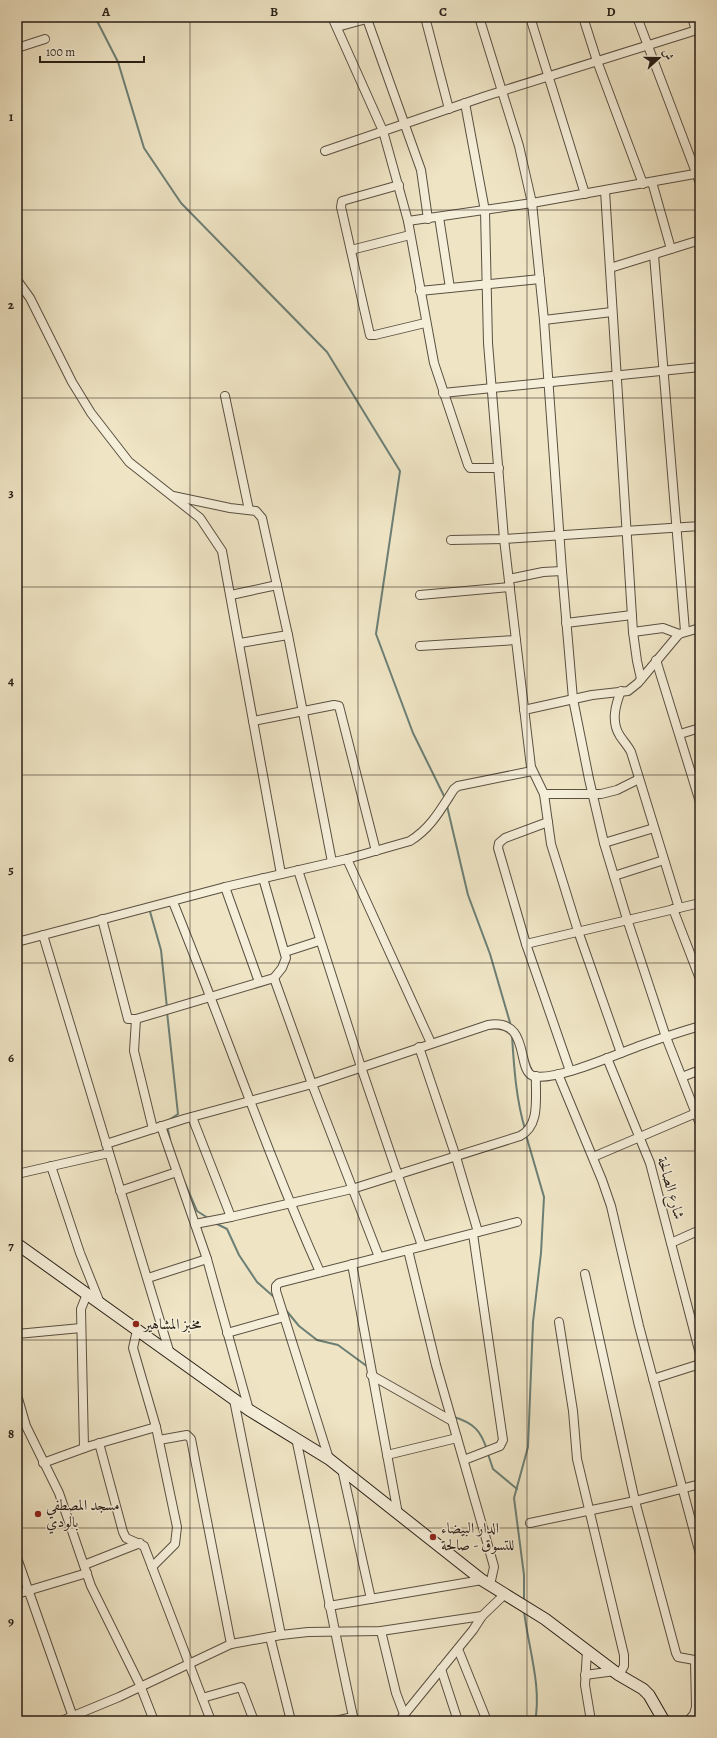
<svg xmlns="http://www.w3.org/2000/svg" width="717" height="1738" viewBox="0 0 717 1738" font-family="Alegreya,Amiri,serif">
<rect width="100%" height="100%" fill="#efe5c5"/>
<filter id="stains"><feTurbulence type="fractalNoise" baseFrequency=".005" numOctaves="4"/><feColorMatrix values="0 0 0 0 .2 0 0 0 0 .09 0 0 0 0 .02 0 0 0 .5 -.17"/></filter>
<radialGradient id="worn" r=".72"><stop offset=".6" stop-color="#630" stop-opacity="0"/><stop offset="1" stop-color="#630" stop-opacity=".3"/></radialGradient>
<g fill="none" stroke-linecap="round" stroke-linejoin="round">
<g stroke="#6c7f75" stroke-width="2">
<path d="M95 17 118 62 144 148 181 203 327 352 400 471 376 634 413 733 445 798"/>
<path d="M447 806 468 895 490 954 511 1026"/>
<path d="M149 908 161 950 167 1008"/>
<path d="M512 1036C514 1067 516 1099 525 1129"/>
<path d="M166 1122 178 1114 167 1012"/>
<path d="M167 1126 170 1139"/>
<path d="M184 1181 197 1211 208 1218"/>
<path d="M215 1223 227 1229 239 1255 257 1282 274 1297"/>
<path d="M285 1309 299 1326 317 1340 338 1345 368 1367"/>
<path d="M454 1417C474 1423 481 1431 487 1450"/>
<path d="M488 1454 493 1469 517 1489"/>
<path d="M524 1601V1575L514 1498 528 1447 533 1322 541 1253 544 1197 526 1135"/>
<path d="M524 1611C528 1646 542 1687 535 1721"/>
</g>
<g stroke="#5a5042" stroke-width="10">
<g id="street">
<path d="M332 17 383 131 408 221 434 363 468 465 470 468H499"/>
<path d="M425 17 449 109"/>
<path d="M479 17 519 146 532 203 544 320 562 571 573 699 589 779 604 843 627 919 666 1037 700 1124"/>
<path d="M530 17 585 194"/>
<path d="M583 17 597 61 643 184"/>
<path d="M637 17 700 183"/>
<path d="M692 17 696 31"/>
<path d="M367 19 421 170 428 219"/>
<path d="M337 27 374 17"/>
<path d="M17 48 45 39"/>
<path d="M465 103 485 211 488 343 504 539 531 767 544 794 551 844 578 931 621 1053"/>
<path d="M325 151 486 96 700 29"/>
<path d="M652 182 671 249"/>
<path d="M399 185 342 201 341 207 370 335H375L425 323"/>
<path d="M605 191 633 632 637 661 641 679"/>
<path d="M439 217 450 288"/>
<path d="M408 221 532 203 700 173"/>
<path d="M351 250 410 235"/>
<path d="M654 255 685 631"/>
<path d="M610 268 700 240"/>
<path d="M17 280 30 298 72 382 91 413 129 462 200 518 222 551 281 874"/>
<path d="M420 291 540 279"/>
<path d="M544 320 612 312"/>
<path d="M443 393 700 367"/>
<path d="M225 396 249 510"/>
<path d="M173 496 230 508 256 511 262 518 288 635 332 862"/>
<path d="M451 540 504 539 700 526"/>
<path d="M509 579 543 572 562 571"/>
<path d="M231 595 277 585"/>
<path d="M420 595 510 587"/>
<path d="M566 623 632 615"/>
<path d="M633 632 663 628 679 634"/>
<path d="M240 643 288 635"/>
<path d="M420 646 516 640"/>
<path d="M656 660 700 802"/>
<path d="M621 691C615 706 611 722 620 736 624 742 628 746 631 752L679 908"/>
<path d="M524 710 592 695 628 691 638 683 679 634 700 628"/>
<path d="M253 721 334 705 339 706 376 851"/>
<path d="M680 734 700 728"/>
<path d="M544 794H601L617 790 639 779"/>
<path d="M548 822 505 838 499 843 498 848 526 944 570 1071"/>
<path d="M604 843 654 828"/>
<path d="M347 859 410 841C431 828 441 809 454 789L458 786 532 771"/>
<path d="M298 870 361 1067 422 1246"/>
<path d="M614 876 664 860"/>
<path d="M263 878 286 958 282 968 274 978"/>
<path d="M225 887 259 982"/>
<path d="M173 902C223 1025 266 1151 320 1272"/>
<path d="M673 909 700 979"/>
<path d="M102 919 128 1019H136L274 978 312 1084 379 1257"/>
<path d="M43 935 170 1354"/>
<path d="M17 942 225 887 347 859 431 1043"/>
<path d="M526 944 700 903"/>
<path d="M285 952 319 941"/>
<path d="M136 1019 134 1051 153 1129"/>
<path d="M419 1047 456 1157 478 1232"/>
<path d="M607 1058 650 1163 700 1354"/>
<path d="M558 1074 602 1180 611 1206 639 1326 700 1554"/>
<path d="M682 1077 700 1070"/>
<path d="M192 1117 231 1217 352 1189 520 1136C541 1125 535 1097 536 1076"/>
<path d="M161 1126 207 1259 249 1410"/>
<path d="M106 1144 184 1119 312 1084 488 1025C531 1018 516 1070 533 1076 555 1082 619 1053 642 1045 661 1038 680 1032 700 1026"/>
<path d="M593 1157 696 1113"/>
<path d="M51 1166 80 1253 100 1303"/>
<path d="M17 1174 109 1153"/>
<path d="M120 1191 177 1172"/>
<path d="M195 1224 231 1217"/>
<path d="M671 1243 700 1230"/>
<path d="M408 1250 436 1365 493 1563 494 1567 490 1585"/>
<path d="M352 1264 398 1514"/>
<path d="M585 1274 635 1501 676 1653 678 1657 700 1661"/>
<path d="M148 1278 207 1259"/>
<path d="M559 1322 573 1411 577 1459 624 1655V1666L619 1675"/>
<path d="M137 1330 133 1348 156 1427 177 1527 175 1544 152 1567"/>
<path d="M227 1333 284 1317"/>
<path d="M17 1334 81 1328"/>
<path d="M371 1375 452 1421"/>
<path d="M653 1379 700 1364"/>
<path d="M17 1395 26 1426 59 1493 91 1586 140 1685 154 1721"/>
<path d="M234 1400 281 1635"/>
<path d="M296 1438C316 1532 333 1627 354 1721"/>
<path d="M159 1440 187 1435 191 1439 231 1644"/>
<path d="M99 1443 123 1532 126 1538 144 1546 211 1721"/>
<path d="M84 1448 81 1309 87 1294"/>
<path d="M387 1455 457 1438"/>
<path d="M329 1459 276 1291V1286L279 1283 517 1222"/>
<path d="M464 1460 500 1446 503 1440 473 1234"/>
<path d="M43 1463 90 1446 156 1427"/>
<path d="M342 1469 371 1599"/>
<path d="M530 1523 635 1501 700 1484"/>
<path d="M17 1558 74 1720"/>
<path d="M84 1565 140 1543"/>
<path d="M17 1594 87 1573"/>
<path d="M329 1606 482 1580"/>
<path d="M381 1631 396 1693 404 1714"/>
<path d="M270 1637 291 1721"/>
<path d="M458 1649 487 1721"/>
<path d="M587 1651 585 1685 591 1721"/>
<path d="M441 1669 458 1721"/>
<path d="M585 1675 615 1671"/>
<path d="M202 1698 241 1687 254 1721"/>
<path d="M61 1721 119 1697 231 1644 281 1635 308 1632 381 1631 482 1616"/>
<path d="M335 1721 353 1717"/>
<path d="M399 1721 473 1630 482 1616 505 1594"/>
<path d="M688 1721 694 1714 696 1707 695 1661"/>
</g>
</g>
<g stroke="#281f16" stroke-width="13">
<path id="secondary" d="M17 1244 249 1410 329 1459 482 1580 545 1619 619 1675 643 1689 649 1695 664 1721"/>
</g>
<use href="#street" stroke="#f5eed9" stroke-width="8"/>
<use href="#secondary" stroke="#f5eed9" stroke-width="11"/>
</g>
<path fill="none" stroke="#281f16" stroke-width="1" stroke-opacity="0.55" d="M190 17V1721M358 17V1721M527 17V1721M17 210H700M17 398H700M17 587H700M17 775H700M17 963H700M17 1151H700M17 1340H700M17 1528H700"/>
<g fill="#8f2418" stroke="#f5eed9" stroke-width="1.5">
<circle cx="136" cy="1324" r="4"/>
<circle cx="38" cy="1514" r="4"/>
<circle cx="433" cy="1537" r="4"/>
</g>
<g text-anchor="middle" stroke-width="3" stroke-linejoin="round" paint-order="stroke">
<g font-size="15" fill="#281f16" stroke="#f5eed9">
<text transform="translate(671 1188) rotate(74)" y="5">شارع الصالحة</text>
</g>
<g font-size="15" fill="#281f16" stroke="#f5eed9" text-anchor="start">
<text x="144" y="1329">مخبز المشاهير</text>
<text x="46" y="1510">مسجد المصطفي<tspan x="46" dy="17">بالودي</tspan></text>
<text x="441" y="1533">الدار البيضاء<tspan x="441" dy="17">للتسوق - صالحة</tspan></text>
</g>
</g>
<rect width="717" height="1738" fill="none" stroke="#efe5c5" stroke-width="44"/>
<g transform="translate(659 58) rotate(69)" stroke="#f5eed9" stroke-width="3" paint-order="stroke">
<path d="M0-3L7 15L0 10L-7 15Z" fill="#281f16"/>
<text y="-6" font-size="11" font-weight="bold" text-anchor="middle" fill="#281f16">ش</text>
</g>
<path d="M40 56v6h104v-6" fill="none" stroke="#281f16" stroke-width="2"/>
<text x="46" y="56" font-size="12" fill="#281f16" stroke="#f5eed9" stroke-width="3" paint-order="stroke">100 m</text>
<rect x="22" y="22" width="673" height="1694" fill="none" stroke="#281f16" stroke-width="1.5"/>
<g font-size="13" text-anchor="middle" font-weight="bold" fill="#281f16">
<text x="106" y="16">A</text>
<text x="274" y="16">B</text>
<text x="443" y="16">C</text>
<text x="611" y="16">D</text>
<text x="11" y="121">1</text>
<text x="11" y="309">2</text>
<text x="11" y="497">3</text>
<text x="11" y="685">4</text>
<text x="11" y="874">5</text>
<text x="11" y="1062">6</text>
<text x="11" y="1250">7</text>
<text x="11" y="1438">8</text>
<text x="11" y="1626">9</text>
</g>
<rect width="100%" height="100%" filter="url(#stains)"/>
<rect width="100%" height="100%" fill="url(#worn)"/>
</svg>
